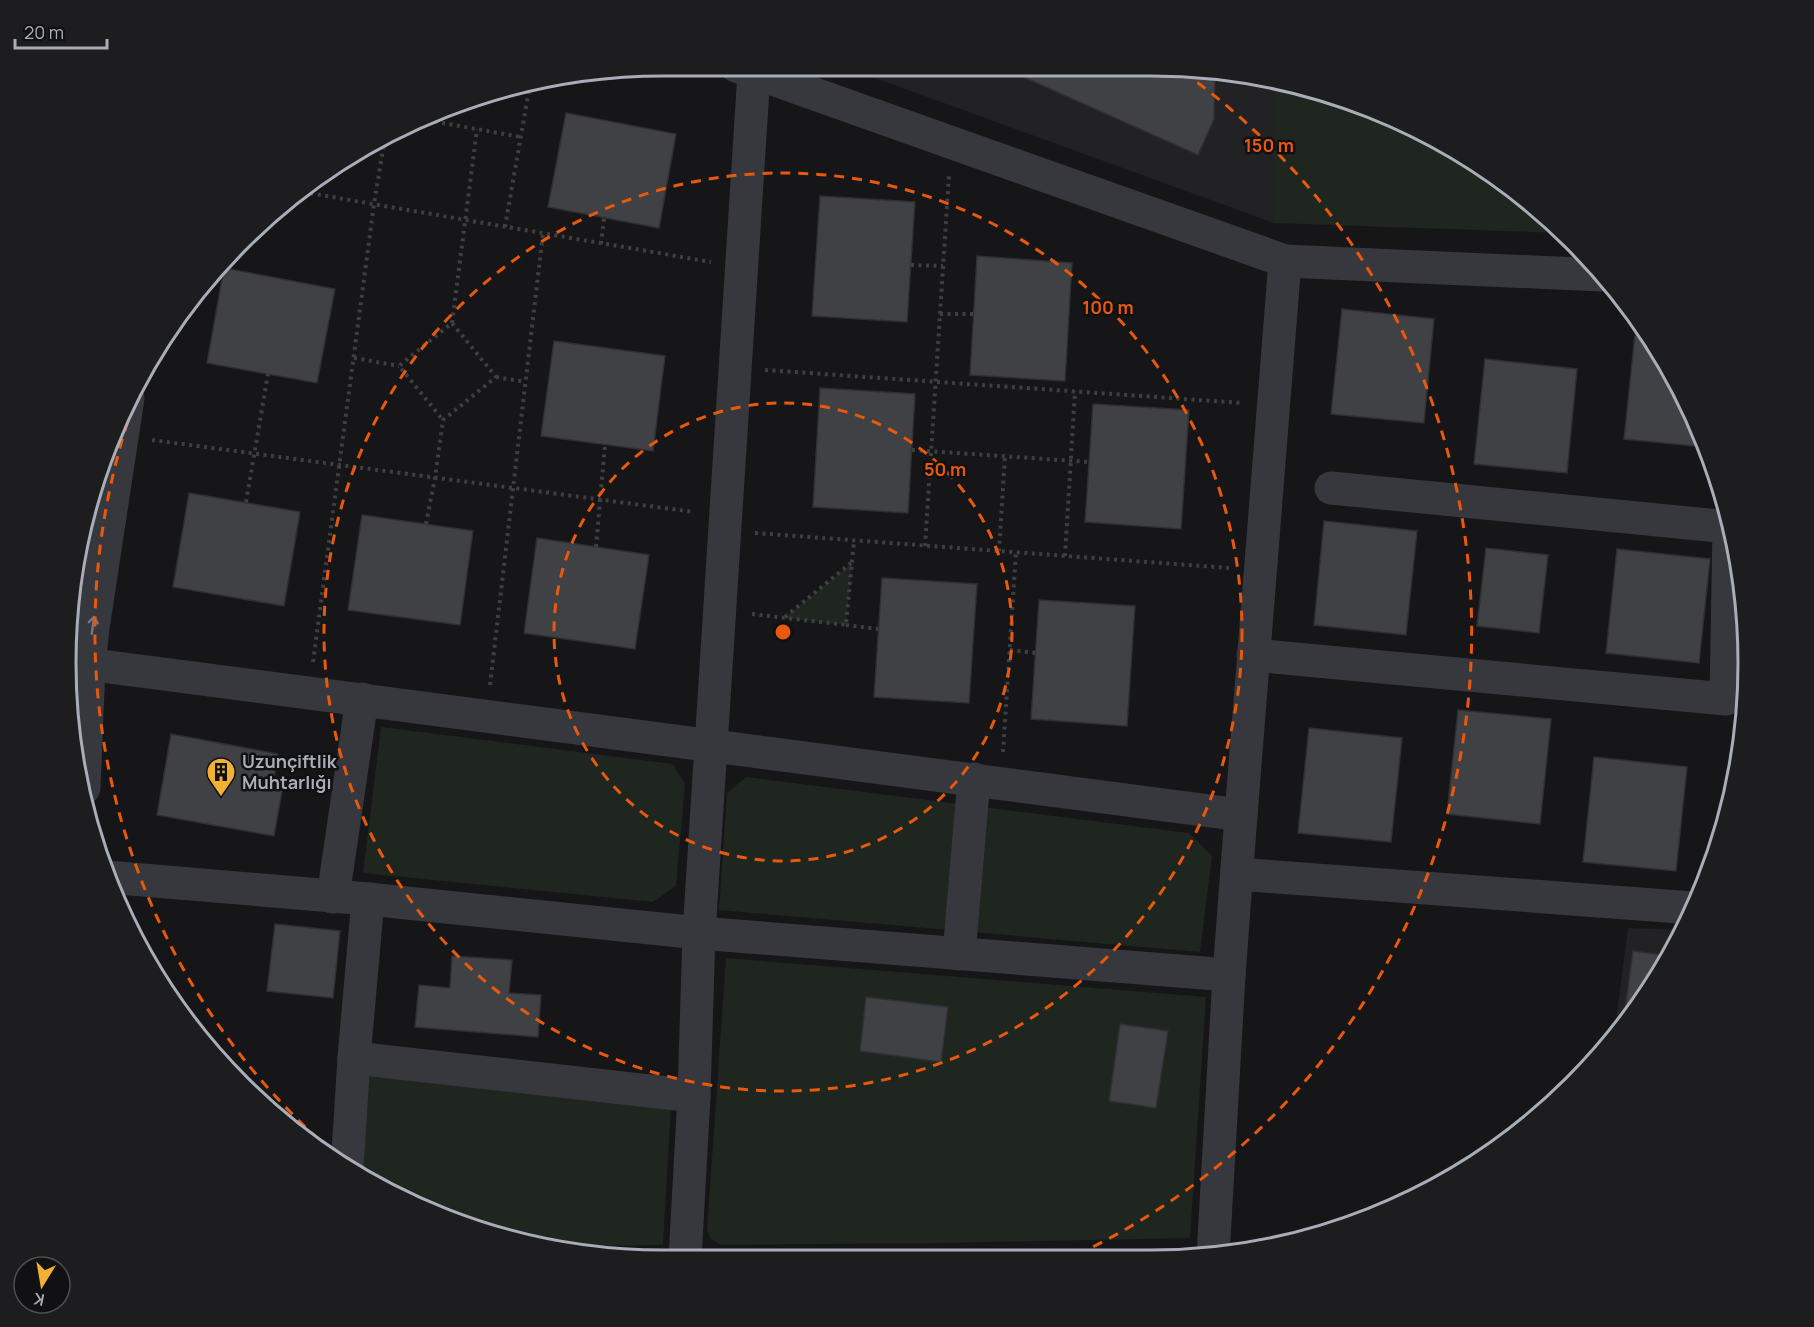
<svg xmlns="http://www.w3.org/2000/svg" width="1814" height="1327" viewBox="0 0 1814 1327" font-family="Manrope,sans-serif">
<rect width="100%" height="100%" fill="#161618"/>
<g fill="#222225">
<path d="M842 66H1151L1274 82V223Z"/>
<path d="M1628 928 1682 930 1668 962 1614 1037Z"/>
</g>
<g fill="#1e261f">
<path d="M1274 82 1305 86 1379 112 1482 167 1545 215 1562 233 1274 223Z"/>
<path d="M852 563 846 625 784 618Z"/>
<path d="M381 727 673 764 685 784 676 886 653 902 363 873Z"/>
<path d="M746 777 1189 833 1212 856 1200 952 719 910 727 793Z"/>
<path d="M726 958 1206 997 1190 1238 936 1243 721 1245 711 1239 707 1230Z"/>
<path d="M366 1076 671 1107 663 1245 600 1246 543 1244 472 1229 365 1181 358 1176Z"/>
</g>
<g fill="#404145" stroke="#303034" stroke-width="1.5">
<path d="M999 66H1151L1215 74 1214 119 1198 155Z"/>
<path d="M566 113 676 134 659 228 548 207Z"/>
<path d="M820 196 915 202 907 322 812 316Z"/>
<path d="M977 256 1072 263 1065 381 970 375Z"/>
<path d="M224 268 335 289 317 383 207 363Z"/>
<path d="M1342 309 1434 319 1424 423 1331 414Z"/>
<path d="M1635 335 1647 336 1686 399 1704 447 1624 439Z"/>
<path d="M554 341 665 356 653 451 541 436Z"/>
<path d="M1485 359 1577 369 1567 473 1474 464Z"/>
<path d="M820 388 915 394 908 513 813 507Z"/>
<path d="M1093 404 1189 410 1181 529 1085 522Z"/>
<path d="M189 493 300 512 284 606 173 587Z"/>
<path d="M362 515 473 531 460 625 348 610Z"/>
<path d="M1324 521 1417 531 1406 635 1314 625Z"/>
<path d="M537 538 649 555 635 649 524 633Z"/>
<path d="M1486 548 1548 555 1539 633 1477 626Z"/>
<path d="M1617 549 1710 559 1699 663 1606 653Z"/>
<path d="M882 578 977 584 969 703 874 697Z"/>
<path d="M1039 600 1135 606 1127 726 1031 719Z"/>
<path d="M1458 710 1551 719 1540 824 1447 814Z"/>
<path d="M1309 728 1402 738 1391 842 1298 833Z"/>
<path d="M171 734 278 754 274 778 284 780 274 836 157 815Z"/>
<path d="M1594 757 1687 767 1676 871 1583 862Z"/>
<path d="M275 924 340 931 333 998 267 991Z"/>
<path d="M1633 951 1671 956 1623 1025Z"/>
<path d="M452 956 512 960 509 993 541 995 538 1037 415 1027 419 985 450 988Z"/>
<path d="M866 997 948 1007 941 1062 860 1051Z"/>
<path d="M1120 1024 1168 1031 1156 1108 1109 1101Z"/>
</g>
<g fill="none" stroke-linecap="round" stroke-linejoin="round">
<g stroke="#3d3f44" stroke-width="4" stroke-dasharray="3 4.5" stroke-linecap="butt">
<path d="M420 119 521 137"/>
<path d="M303 192 711 262"/>
<path d="M505 227 530 84"/>
<path d="M601 244 604 218"/>
<path d="M911 265 943 266"/>
<path d="M940 314H973"/>
<path d="M452 323 477 129"/>
<path d="M354 358 399 366"/>
<path d="M765 370 1243 403"/>
<path d="M496 377 525 382"/>
<path d="M152 440 694 512"/>
<path d="M912 450 1089 462"/>
<path d="M246 502 268 374"/>
<path d="M426 524 435 478 443 420 496 377 452 323 399 366 443 420"/>
<path d="M755 533 1229 568"/>
<path d="M925 546 949 175"/>
<path d="M596 547 605 445"/>
<path d="M999 551 1005 456"/>
<path d="M1065 556 1075 391"/>
<path d="M752 614 846 625 854 541"/>
<path d="M785 617 851 563"/>
<path d="M846 625 878 629"/>
<path d="M1010 650 1036 653"/>
<path d="M313 662 374 204 385 138"/>
<path d="M490 685 543 233"/>
<path d="M1003 752 1016 552"/>
</g>
<g stroke="#37383d" stroke-width="33">
<path d="M736 66 1285 261"/>
<path d="M1253 655 1726 699 1729 527 1331 488"/>
<path d="M71 662 1241 815"/>
<path d="M84 788 89 665 93 628 128 398"/>
<path d="M1237 874 1693 908"/>
<path d="M107 877 368 899 699 933 1229 975"/>
<path d="M333 897 362 699"/>
<path d="M959 954 974 779"/>
<path d="M354 1058 694 1096"/>
<path d="M347 1168 354 1058 368 899"/>
<path d="M1213 1256 1229 975 1241 815 1285 261 1601 275"/>
<path d="M685 1259 694 1096 699 933 754 73"/>
</g>
</g>
<defs><path id="oneway-shaft" d="M-6 0H5M1.5-3L5.5 0L1.5 3" fill="none" stroke-width="1.6" stroke-linecap="round" stroke-linejoin="round" transform="scale(1.5)"/></defs>
<use stroke="#757881" href="#oneway-shaft" transform="translate(93 625) rotate(-82)"/>
<g fill="none" stroke="#e8590c" stroke-width="3" stroke-dasharray="10 8">
<circle cx="783" cy="632" r="229"/>
<circle cx="783" cy="632" r="459"/>
<path d="M374 1185A688 688 0 0 1 145 374M1183 72A688 688 0 0 1 1074 1256"/>
</g>
<defs>
<g id="building-pin" transform="scale(1.5)"><path d="M0 17L-7.5 6A9.5 9.5 0 1 1 7.5 6Z" fill="#f2b134" stroke="#111113"/><path d="M-4-6H4V6H1V3H-1V6H-4ZM-2.5-4.3h1.7v1.8h-1.7ZM.8-4.3h1.7v1.8H.8ZM-2.5-1h1.7V.8h-1.7ZM.8-1h1.7V.8H.8Z" fill="#111"/></g>
</defs>
<g fill-rule="evenodd">
<use href="#building-pin" x="221" y="772"/>
</g>
<g text-anchor="middle" stroke-width="5" stroke-linejoin="round" paint-order="stroke">
<g font-size="18" font-weight="bold" fill="#a8adb8" stroke="#111113" text-anchor="start">
<text x="242" y="768">Uzunçiftlik<tspan x="242" dy="21">Muhtarlığı</tspan></text>
</g>
</g>
<path d="M0 0H1814V1327H0ZM663 76H1151A587 587 0 0 1 1738 663V663A587 587 0 0 1 1151 1250H663A587 587 0 0 1 76 663V663A587 587 0 0 1 663 76Z" fill="#1d1d20" fill-rule="evenodd"/>
<path fill="none" stroke="#a8adb8" stroke-width="3" d="M663 76H1151A587 587 0 0 1 1738 663V663A587 587 0 0 1 1151 1250H663A587 587 0 0 1 76 663V663A587 587 0 0 1 663 76Z"/>
<circle cx="783" cy="632" r="9" fill="#e8590c" stroke="#111113" stroke-width="3"/>
<g font-size="18" text-anchor="middle" font-weight="bold" fill="#e8590c" stroke="#111113" stroke-width="5" stroke-linejoin="round" paint-order="stroke">
<text x="1269" y="152">150 m</text>
<text x="1108" y="314">100 m</text>
<text x="945" y="476">50 m</text>
</g>
<g transform="translate(42 1285) rotate(191)"><circle r="28" fill="#111113" stroke="#4d4f55" stroke-width="1.5"/>
<path d="M0-4.5L10 22L0 15L-10 22Z" fill="#f2b134"/>
<text y="-9" font-size="16" font-weight="bold" text-anchor="middle" fill="#a8adb8">K</text>
</g>
<path d="M15 39v9h92v-9" fill="none" stroke="#a8adb8" stroke-width="3"/>
<text x="24" y="39" font-size="18" fill="#a8adb8" stroke="#111113" stroke-width="4.5" paint-order="stroke">20 m</text>
</svg>
